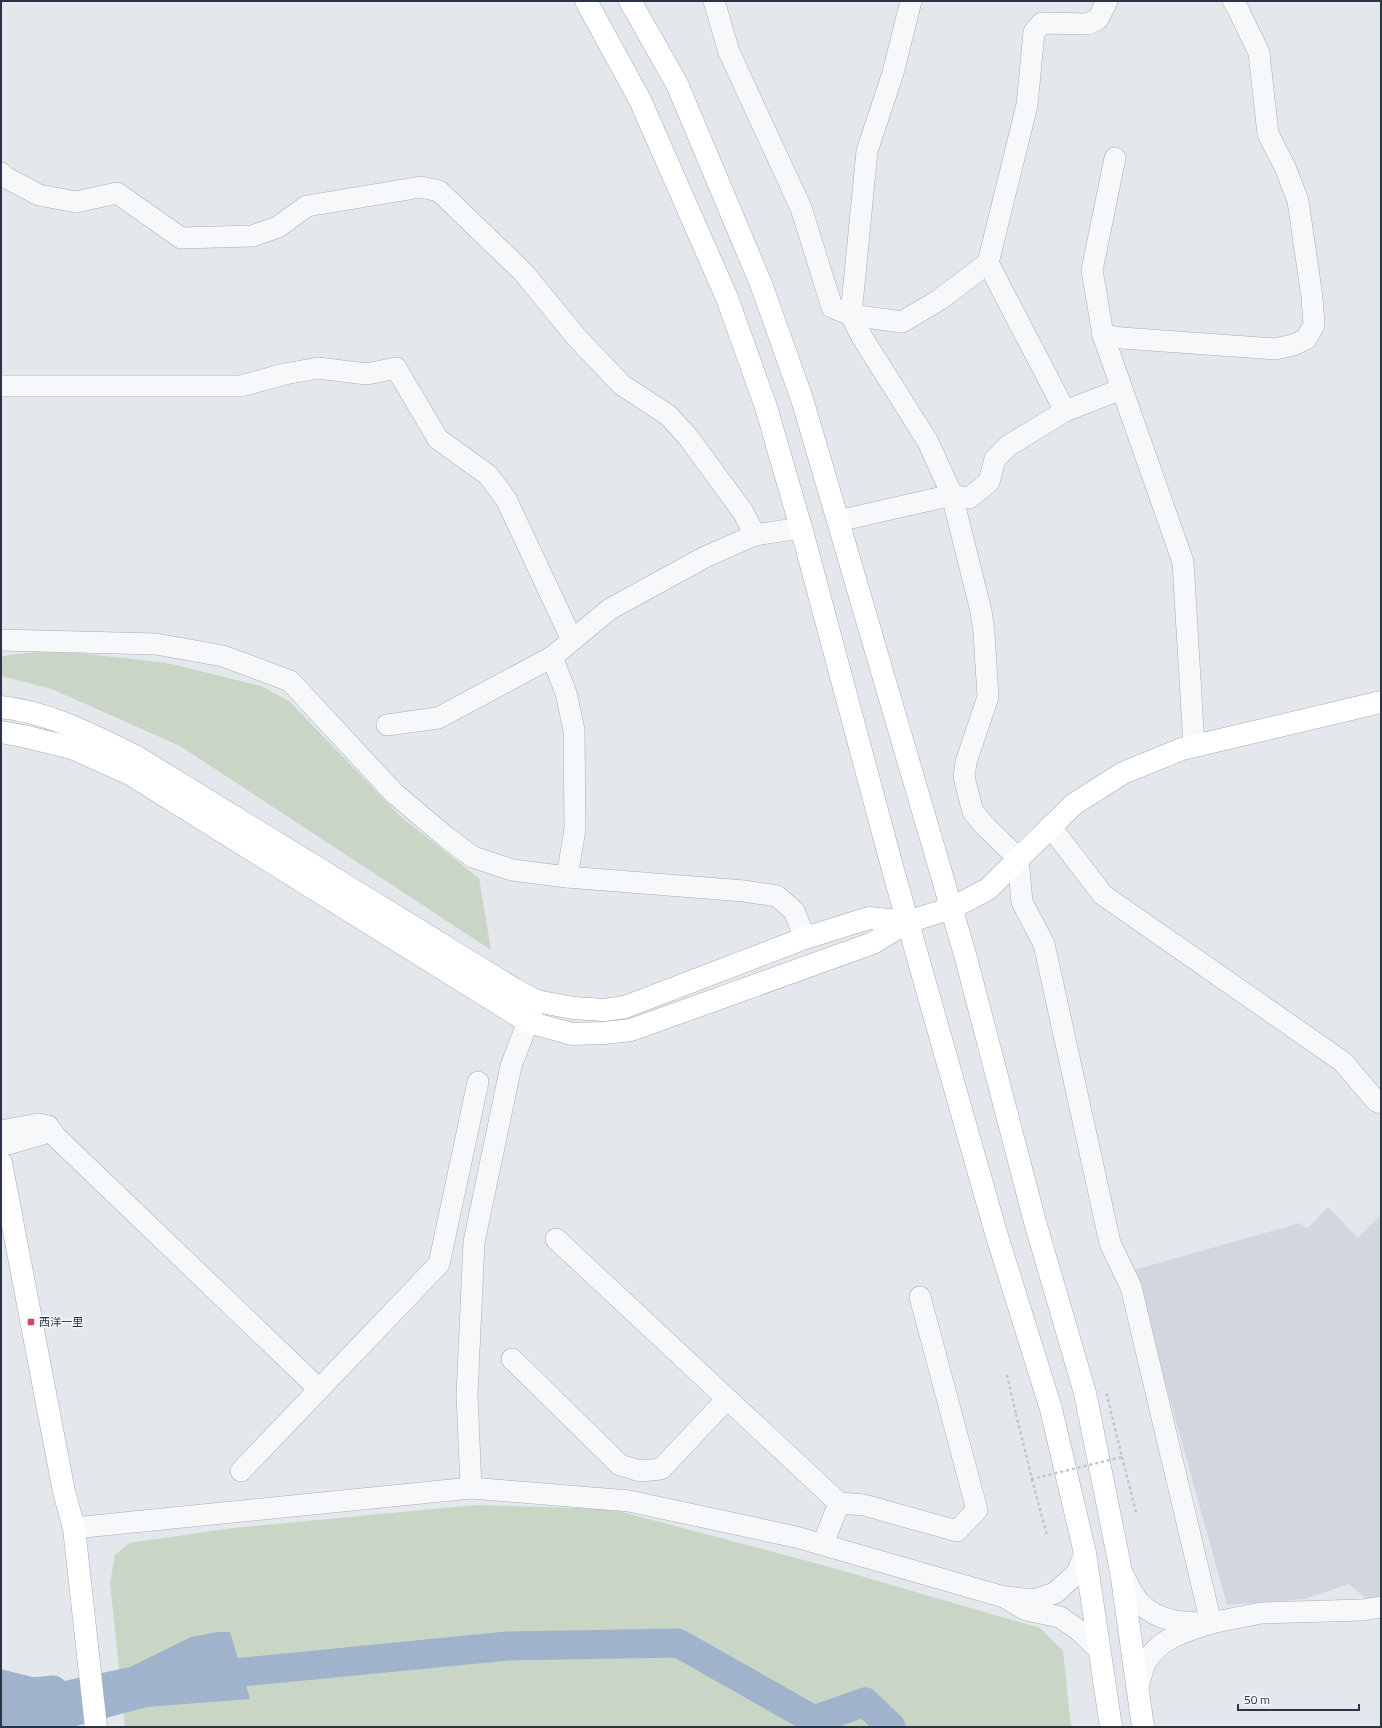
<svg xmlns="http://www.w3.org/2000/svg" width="1382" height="1728" viewBox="0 0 1382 1728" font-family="'Titillium Web','Noto Sans SC',sans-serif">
<rect width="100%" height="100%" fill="#e4e7ec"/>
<path fill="#d2d6de" d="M1328 1207 1358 1238 1381 1215V1598L1369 1601 1349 1584 1305 1599 1227 1605 1134 1270 1300 1223 1307 1229Z"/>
<g fill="#c9d6c5">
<path d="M39 652 78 653 167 663 261 686 289 701 401 817 479 878 491 950 180 746 52 689 1 676V657L8 655Z"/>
<path d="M476 1505 611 1509 826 1566 1040 1628 1063 1651 1071 1727H125L110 1583 115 1555 129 1543 233 1528Z"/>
</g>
<path fill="#9fb4cc" d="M217 1632H230L250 1699 147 1707 72 1727H1V1686L36 1687 130 1667 191 1637Z"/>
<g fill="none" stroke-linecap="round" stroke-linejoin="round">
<g stroke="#9fb4cc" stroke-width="29">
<path d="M203 1676 507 1646 678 1643 814 1720 865 1702 891 1727"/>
<path d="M1 1684 33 1692 53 1690"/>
</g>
<g stroke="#a9aeb7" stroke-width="22">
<g id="minor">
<path d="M714 1 729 52 801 208 832 307 851 315 902 322 939 300 988 263 1027 105 1034 32 1042 23 1088 24 1098 19 1107 1"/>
<path d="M911 1 893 73 867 151 851 315 862 337 928 442 952 495 981 611 984 632 988 697 966 762 964 777 973 812 986 827 1018 858 1022 902 1044 944 1110 1243 1131 1287 1211 1623 1261 1613 1362 1610 1381 1607"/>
<path d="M1115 158 1092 270 1103 335 1183 562 1194 746"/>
<path d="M1 173 5 177 39 195 76 202 117 193 181 238 252 236 278 227 307 206 421 187 439 191 523 272 578 339 622 385 668 415 688 437 743 512 755 535"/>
<path d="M988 263 1065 411"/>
<path d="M1103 335 1122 338 1275 349 1293 345 1306 339 1314 325 1312 297 1298 201 1285 167 1268 134 1259 53 1238 9 1233 1"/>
<path d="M1 386H241L285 374 318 368 367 374 396 368 438 439 488 475 506 499 572 640"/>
<path d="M838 521 952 495 969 498 989 482 995 459 1008 446 1065 411 1122 389"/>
<path d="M1 640 156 644 223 656 290 681 394 793 446 837 473 857 512 870 567 877 744 891 777 896 794 911 805 938"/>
<path d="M552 657 566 693 574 730 575 829 567 877"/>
<path d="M387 725 438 718 552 657 610 609 705 557 755 535 801 528"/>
<path d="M1050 826 1103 895 1343 1062 1376 1101 1381 1103"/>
<path d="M48 1126 55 1136 319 1389"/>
<path d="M1 1131 38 1124 48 1126 43 1134 1 1146"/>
<path d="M556 1239 839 1503 864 1505 957 1531 977 1510 920 1297"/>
<path d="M512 1359 620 1465 640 1471 661 1469 727 1399"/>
<path d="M241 1471 439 1264 478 1082"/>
<path d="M471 1488 467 1395 474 1242 511 1066 534 1006"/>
<path d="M74 1528 471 1488 629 1501 796 1537 1004 1597"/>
<path d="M823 1544 839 1503"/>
<path d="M1085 1553 1077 1573 1055 1593 1034 1600 1004 1597 1026 1610 1060 1617 1081 1632 1099 1650"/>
<path d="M1121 1571C1127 1581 1132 1595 1140 1603 1159 1623 1186 1623 1211 1623 1187 1631 1159 1638 1146 1662 1142 1669 1141 1679 1138 1686"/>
</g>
</g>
<g stroke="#a3abb8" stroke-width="23">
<g id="major">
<path d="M586 1 640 100 727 298 766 407 802 531 893 870 996 1233 1051 1409 1085 1553 1111 1727"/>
<path d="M630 1 677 84 761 284 802 399 838 521 966 958 1035 1222 1085 1393 1121 1571 1143 1727"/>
<path d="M1 707C49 712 94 736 137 757L514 989 536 1001 573 1008 604 1010 625 1007 805 938 869 918 907 922"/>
<path d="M1 732 23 736 72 748 130 774 528 1022 572 1034 604 1033 631 1030 873 943 907 922 952 908 988 889 1074 804 1123 773 1182 749 1381 702"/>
<path d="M1 1163 64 1492 74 1528 96 1727"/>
</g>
</g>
<g stroke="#c2c5cb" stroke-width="2.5" stroke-dasharray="3 3" stroke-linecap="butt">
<path d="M1007 1375 1016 1414"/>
<path d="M1122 1457 1136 1512"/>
<path d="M1032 1479 1047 1536"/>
</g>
<use href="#minor" stroke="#f7f8fa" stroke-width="21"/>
<use href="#major" stroke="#fff" stroke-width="22"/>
<path stroke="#c2c5cb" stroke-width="2.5" stroke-dasharray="3 3" stroke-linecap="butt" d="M1016 1414 1032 1479 1122 1457 1106 1391"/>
</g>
<rect fill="#d1495b" stroke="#f4f6f9" stroke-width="1.5" x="27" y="1318" width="8" height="8" rx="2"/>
<g text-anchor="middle" stroke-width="3" stroke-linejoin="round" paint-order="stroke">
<g font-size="11" fill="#2b3445" stroke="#f4f6f9" text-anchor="start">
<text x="39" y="1326">西洋一里</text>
</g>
</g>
<rect width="1382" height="1728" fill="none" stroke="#2b3445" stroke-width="4"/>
<path d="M1238 1704v6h121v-6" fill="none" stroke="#2b3445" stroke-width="2"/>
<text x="1244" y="1704" font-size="12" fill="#2b3445" stroke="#f4f6f9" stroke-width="3" paint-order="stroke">50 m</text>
</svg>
